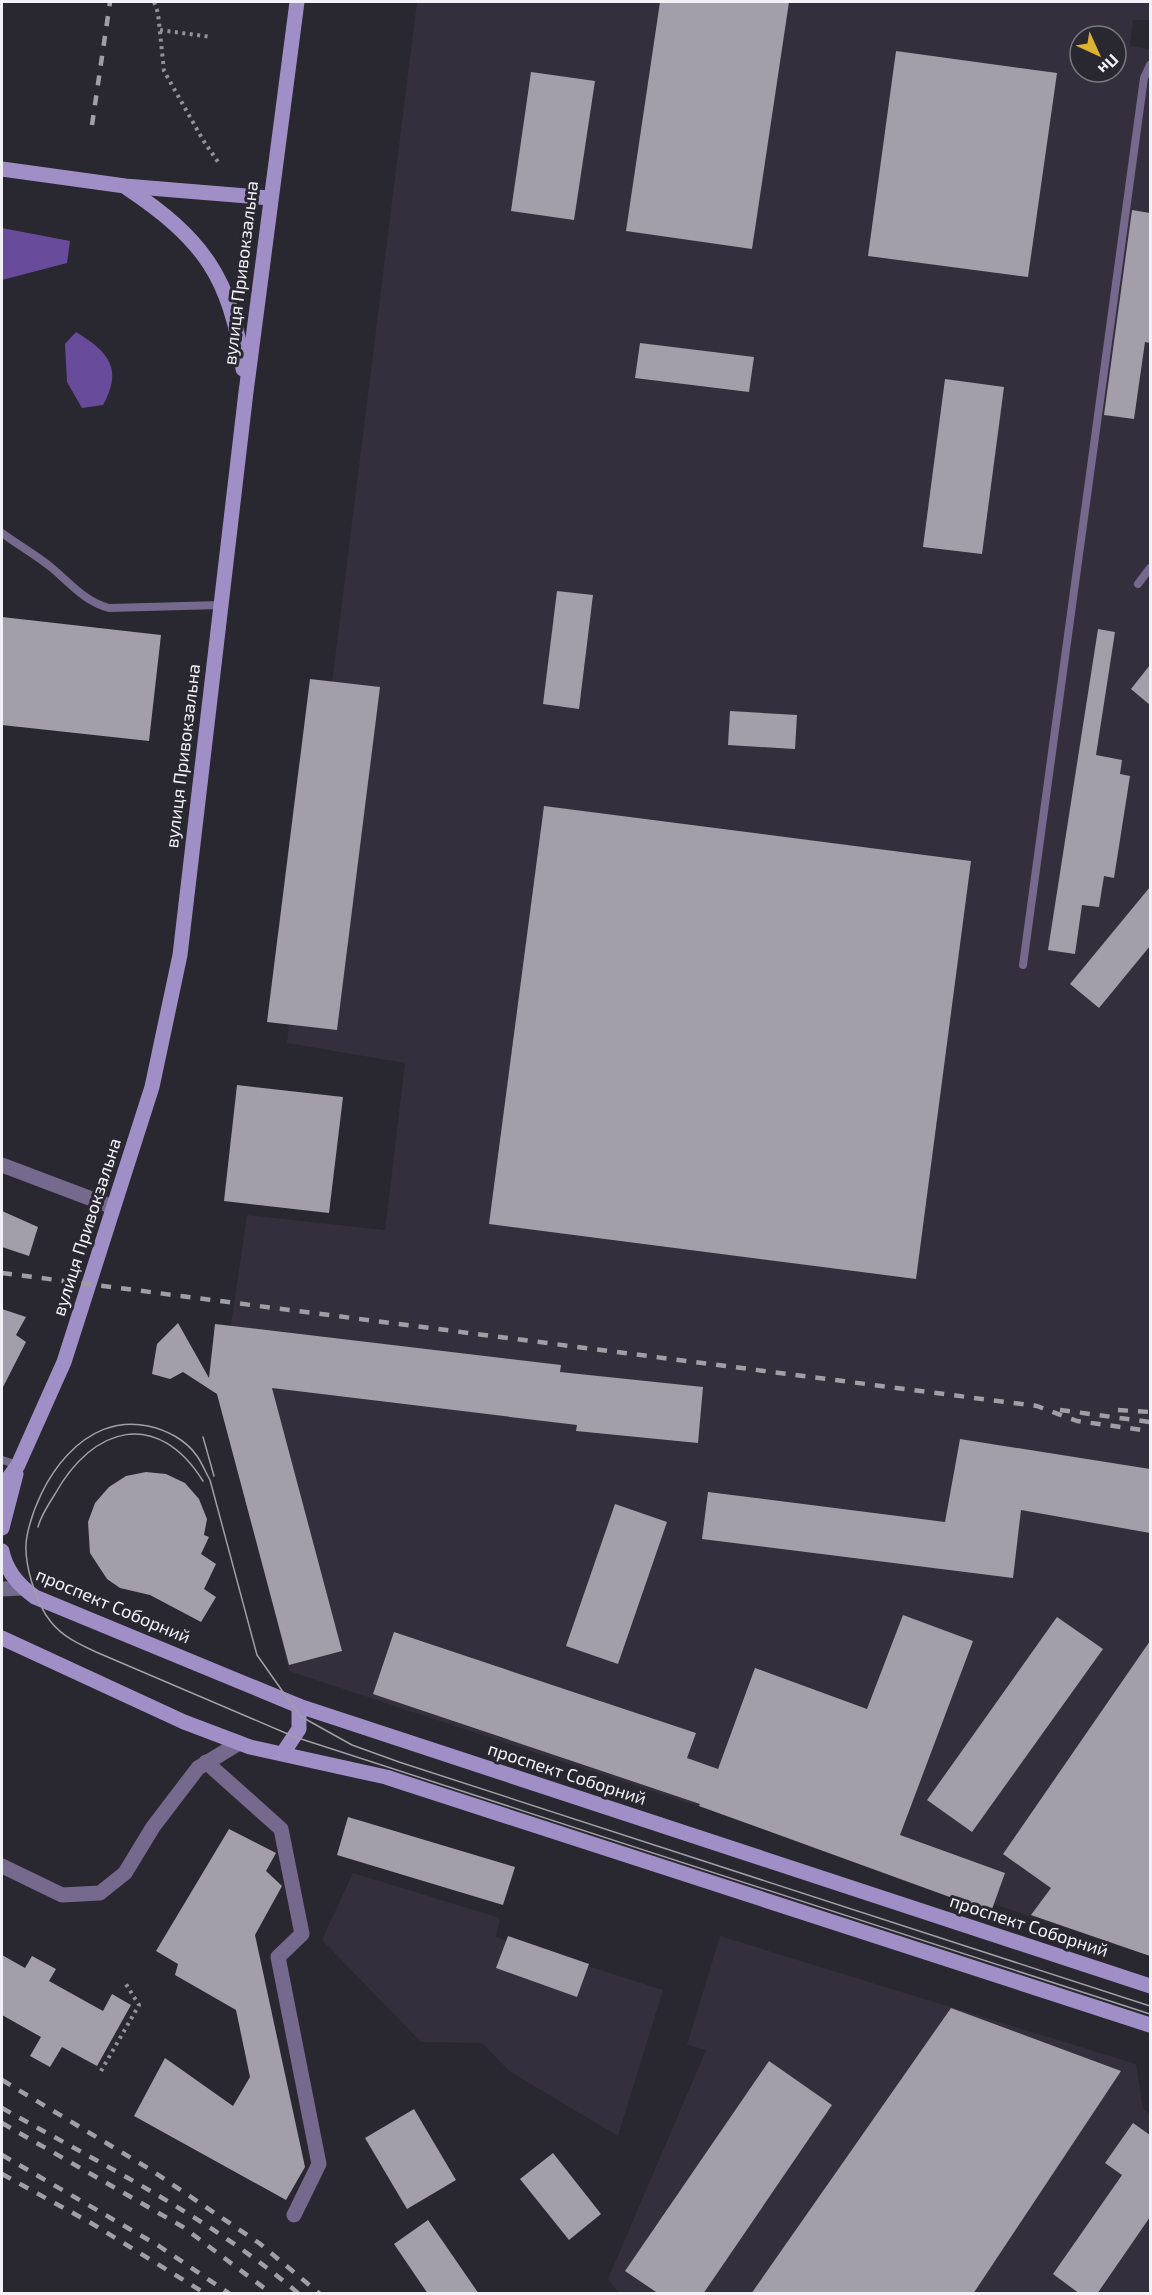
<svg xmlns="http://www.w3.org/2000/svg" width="1152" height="2295" viewBox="0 0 1152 2295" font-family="'Exo 2',sans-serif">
<rect width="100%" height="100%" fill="#29272f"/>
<g fill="#332f3d" fill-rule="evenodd">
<path d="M417 2H1150V20H1133L1130 46 1150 49V1956L289 1671 221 1393 247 1215 385 1230 405 1063 287 1043ZM1080 36H1116V72H1080Z"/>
<path d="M353 1873 500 1918 496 1937 663 1990 618 2136 509 2071 482 2043 421 2042 322 1940Z"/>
<path d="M720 1936 1136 2064 1143 2109 1150 2114V2293L619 2294 608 2279 706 2050 687 2045Z"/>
</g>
<g fill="#694b9b">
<path d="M2 228 70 241 67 263 2 280Z"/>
<path d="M76 332C109 352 123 369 103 405L82 408 67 382 65 344Z"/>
</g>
<g fill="#a29faa">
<path d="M660 2H789L752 249 626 231Z"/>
<path d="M896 51 1057 73 1028 277 868 256Z"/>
<path d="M531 72 595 81 574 220 511 211Z"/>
<path d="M1132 210 1150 213V343L1145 342 1134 419 1104 415Z"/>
<path d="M640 343 754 357 749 392 635 378Z"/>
<path d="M945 379 1004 387 982 554 923 547Z"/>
<path d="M557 591 593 595 579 709 543 704Z"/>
<path d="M2 617 161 635 149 741 2 725Z"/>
<path d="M1098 629 1115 632 1096 755 1122 760 1120 774 1130 776 1114 878 1104 876 1099 907 1082 905 1075 954 1048 950Z"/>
<path d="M1150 665V705L1131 689Z"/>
<path d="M310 679 380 687 337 1030 267 1022Z"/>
<path d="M730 711 797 715 795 749 728 745Z"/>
<path d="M544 806 971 861 916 1279 489 1224Z"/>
<path d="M1150 887V946L1099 1008 1070 984Z"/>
<path d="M237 1085 343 1097 329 1213 224 1201Z"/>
<path d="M2 1211 38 1227 29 1256 2 1247Z"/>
<path d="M2 1309 26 1317 16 1335 26 1342 2 1389Z"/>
<path d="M178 1323 209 1378 215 1324 561 1365 560 1372 703 1387 698 1443 576 1431 577 1425 272 1388 342 1651 289 1665 217 1394 183 1372 170 1379 152 1374 157 1344Z"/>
<path d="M960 1439 1150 1469V1533L1021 1510 1013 1578 702 1539 708 1492 945 1522Z"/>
<path d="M146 1472 166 1474 185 1483 199 1499 207 1519 204 1535 209 1537 201 1554 216 1564 204 1589 216 1597 201 1622 150 1595 120 1588 107 1579 90 1553 88 1522 95 1503 109 1487 126 1476Z"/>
<path d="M615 1504 667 1522 618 1664 566 1646Z"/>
<path d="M903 1615 973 1641 900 1835 1005 1873 991 1912 699 1806 700 1804 373 1694 394 1632 696 1733 687 1758 718 1769 755 1668 867 1709Z"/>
<path d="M1057 1617 1103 1649 972 1832 927 1800Z"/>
<path d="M1150 1641V1956L1031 1915 1051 1888 1003 1854Z"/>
<path d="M348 1817 515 1867 503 1905 337 1855Z"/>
<path d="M229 1829 276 1853 266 1871 282 1886 255 1935 305 2167 286 2200 134 2116 165 2058 233 2106 250 2077 236 2010 175 1975 178 1964 156 1951Z"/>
<path d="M508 1936 589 1964 577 1997 496 1968Z"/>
<path d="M2 1955 25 1968 32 1956 56 1969 49 1981 103 2011 112 1994 131 2005 97 2066 62 2047 50 2067 30 2056 41 2037 2 2015Z"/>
<path d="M951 2008 1121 2071 973 2294H751Z"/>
<path d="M769 2061 832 2105 703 2294H659L625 2271Z"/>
<path d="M414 2109 456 2180 407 2209 365 2138Z"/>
<path d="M1133 2123 1150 2135V2217L1097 2294H1080L1053 2274 1122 2175 1105 2163Z"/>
<path d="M553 2153 601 2214 569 2240 520 2179Z"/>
<path d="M428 2220 479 2294H428L394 2244Z"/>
</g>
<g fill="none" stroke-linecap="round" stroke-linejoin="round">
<g stroke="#939198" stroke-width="4" stroke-dasharray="3 4.5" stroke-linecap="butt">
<path d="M154 2 158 13 164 71 203 140 218 162"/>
<path d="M160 30 211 37"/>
<path d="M101 2071 139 2005 124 1981"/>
</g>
<g stroke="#75698d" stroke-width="8">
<path d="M2 533C18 545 36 555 52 568 71 584 84 601 109 608L221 605"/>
<path d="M1138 584 1150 568"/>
<path d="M1023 965 1144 78 1150 65"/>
<path d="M2 1460 18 1465"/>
</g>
<g stroke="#75698d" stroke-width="15">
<path d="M2 1589 22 1588"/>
<path d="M206 1762 281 1829 302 1934 278 1957 319 2164 294 2215"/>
<path d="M2 1866 62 1895 100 1893 125 1873 153 1827 198 1768 239 1743"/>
</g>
<path stroke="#75698d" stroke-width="15" d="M2 1165 113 1207"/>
<g stroke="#a08ec7" stroke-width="15">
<path d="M2 169 125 186 270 198"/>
<path d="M127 188C202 238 232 278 243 369"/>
<path d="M2 1487 18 1465 64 1362 152 1087 180 955 246 392 297 2"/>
<path d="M2 1528 16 1474"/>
<path d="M2 1551C6 1571 18 1585 35 1597L299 1706 1150 1986"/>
<path d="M2 1638 184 1722 250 1747 386 1777 1150 2025"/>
<path d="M283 1753 299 1729V1706"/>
</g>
<g stroke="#a09fa6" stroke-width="1.5">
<path d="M203 1437 214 1476"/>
<path d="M38 1527C41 1515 49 1504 55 1494 93 1426 157 1408 203 1481"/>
<path d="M1150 2006 399 1762 352 1745 300 1716 257 1655 210 1480C206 1473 202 1463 197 1456 186 1440 167 1430 148 1426 84 1412 38 1480 27 1536 22 1560 36 1604 51 1622 63 1637 79 1644 96 1652L295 1737 1150 2014"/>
</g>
<g stroke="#a09fa6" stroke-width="4.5" stroke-dasharray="10 10" stroke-linecap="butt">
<path d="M92 125 110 2"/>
<path d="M2 1273 1037 1406 1077 1421 1150 1431"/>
<path d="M1060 1410 1150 1422"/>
<path d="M1118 1410 1150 1412"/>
<path d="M2 2080 151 2170 259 2243 320 2294"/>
<path d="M2 2108C103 2165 211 2218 299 2294"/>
<path d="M2 2123 183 2227 272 2294"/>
<path d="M2 2155 159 2246 230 2294"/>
<path d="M2 2174 91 2223 206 2294"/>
</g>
</g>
<g text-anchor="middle" stroke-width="6" stroke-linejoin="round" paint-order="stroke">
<g font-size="18" fill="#f2f1f7" stroke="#29272f">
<text transform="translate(241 273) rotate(-83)" y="6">вулиця Привокзальна</text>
<text transform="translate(183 756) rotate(-83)" y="6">вулиця Привокзальна</text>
<text transform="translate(87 1227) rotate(-72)" y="6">вулиця Привокзальна</text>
<text transform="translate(113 1606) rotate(23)" y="6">проспект Соборний</text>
<text transform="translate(567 1774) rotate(18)" y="6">проспект Соборний</text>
<text transform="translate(1029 1926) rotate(18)" y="6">проспект Соборний</text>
</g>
</g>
<rect width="1152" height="2295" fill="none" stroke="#f2f1f7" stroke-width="6"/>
<g transform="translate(1098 54) rotate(135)"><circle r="28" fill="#29272f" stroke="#79787f" stroke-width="1.5"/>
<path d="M0-4.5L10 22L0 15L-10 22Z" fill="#ddb233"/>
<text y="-9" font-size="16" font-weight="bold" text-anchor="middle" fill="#f2f1f7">Пн</text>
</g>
</svg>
